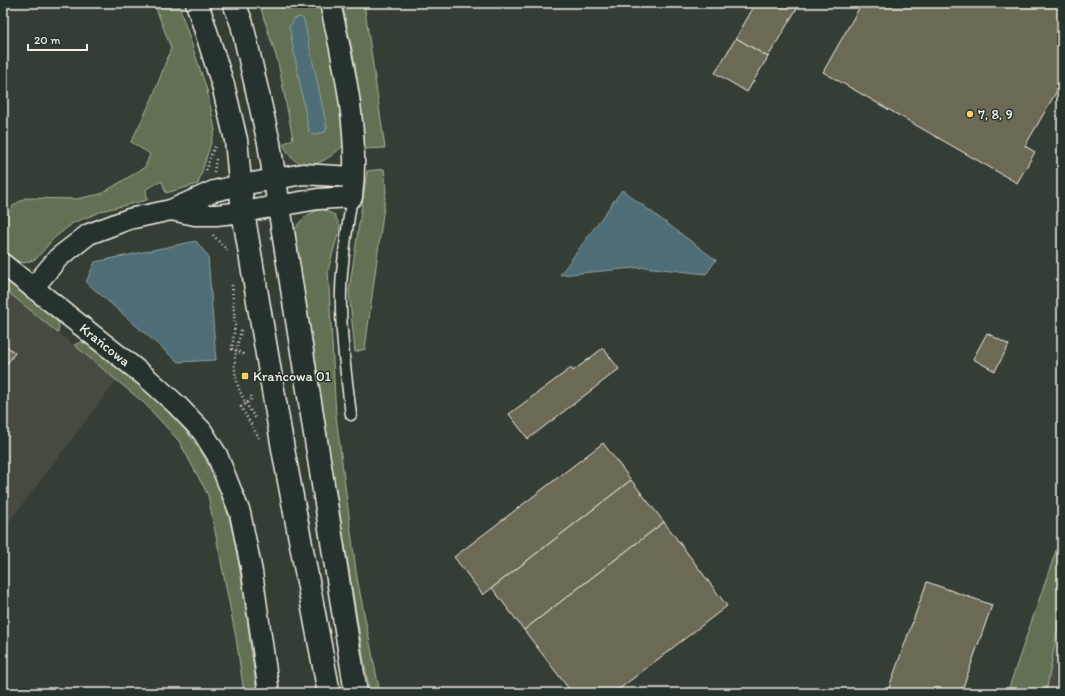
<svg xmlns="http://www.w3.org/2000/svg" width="1065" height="696" viewBox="0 0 1065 696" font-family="Itim,sans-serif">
<rect width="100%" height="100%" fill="#343e35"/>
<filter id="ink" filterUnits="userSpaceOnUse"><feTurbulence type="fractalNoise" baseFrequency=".025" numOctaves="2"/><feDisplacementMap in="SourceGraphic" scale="8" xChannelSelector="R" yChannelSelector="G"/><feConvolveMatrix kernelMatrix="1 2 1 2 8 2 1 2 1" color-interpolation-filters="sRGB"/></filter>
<g filter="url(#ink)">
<g fill="#454b3f">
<path d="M3 288 117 380 9 522 3 517Z"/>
<path d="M1062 605V693H1046Z"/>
</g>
<g fill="#627152" stroke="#abb19d">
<path d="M154 3H178L207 90 215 130 198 184 166 193 162 181 146 189 147 200 105 210 73 223 53 239 36 259 24 263 10 259 3 254V220L14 205 25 198 76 199 101 194 145 167 150 154 131 142 152 99 171 48Z"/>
<path d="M259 3H320C331 47 347 101 343 146 330 158 310 173 293 159 289 156 286 149 283 144L293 139 278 62Z"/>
<path d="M342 3H364L385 148 365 149 355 64Z"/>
<path d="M384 169 386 191 365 349 355 352 349 291 367 171Z"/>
<path d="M322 209 335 215 340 227 328 270 336 416 357 578 380 693H370L365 666 293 234C300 219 306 214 322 209Z"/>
<path d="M3 276 55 318 59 325 58 333 3 288Z"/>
<path d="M81 342 89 345C128 375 169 406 198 447 228 491 236 544 244 597 248 629 253 661 257 693H244L236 638 208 495 179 441 144 403 74 345Z"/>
<path d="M1062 533V605L1046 693H1007Z"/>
</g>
<g fill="#4f6d76" stroke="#91a2a4">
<path d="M301 17 304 20 327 128 325 132 312 135 309 132 289 26 293 23V19Z"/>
<path d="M622 190 716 260 706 274 644 267 560 275Z"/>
<path d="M196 241 208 256 216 360 178 362 86 282 95 262Z"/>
</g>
<g fill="#6c6955" stroke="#f4f1e8">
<path d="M756 3H800L768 57 736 38Z"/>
<path d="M862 3H1062V82L1025 146 1035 152 1017 183 823 72Z"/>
<path d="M736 38 768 57 747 92 715 73Z"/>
<path d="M987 333 1009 345 995 371 973 359Z"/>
<path d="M3 343 15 353 3 369Z"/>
<path d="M603 348 619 369 528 439 509 414 571 368 573 371Z"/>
<path d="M603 443 631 480 483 595 454 557Z"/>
<path d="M631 480 664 522 524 630 492 588Z"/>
<path d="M664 522 727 606 614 693H572L524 630Z"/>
<path d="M927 582 992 605 961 693H887Z"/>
</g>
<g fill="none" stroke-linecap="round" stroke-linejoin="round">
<g stroke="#f4f1e8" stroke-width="13">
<path id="lane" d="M351 415C346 374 340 332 341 290 342 259 347 228 352 197"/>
</g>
<g stroke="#f4f1e8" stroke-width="23">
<g id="street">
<path d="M171 210 195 215H216L243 212 318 199 352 197C360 134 344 64 330 3"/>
<path id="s1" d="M3 264 146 377 177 405 202 431 217 455 240 513 252 572 269 693"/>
<path d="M33 288 58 258 89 234 129 219 171 210 214 191 241 185 303 174 353 177"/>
</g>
</g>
<g stroke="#f4f1e8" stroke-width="25">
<g id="secondary">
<path d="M197 3 223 85 236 140 243 212 283 449 329 693"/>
<path d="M234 3 242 24 269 143 356 693"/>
</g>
</g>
<g stroke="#f4f1e8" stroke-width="2.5" stroke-dasharray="1 3" stroke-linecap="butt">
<path d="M214 172 216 159"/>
<path d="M205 174 211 155 215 146"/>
<path d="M213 235 227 250"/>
<path d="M232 285 235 326 232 349 245 355"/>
<path d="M241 330C239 340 236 349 235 358 233 383 243 400 256 419"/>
<path d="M251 396 252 399 241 407 259 438"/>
</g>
<use href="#lane" stroke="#26332d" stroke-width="10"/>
<use href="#street" stroke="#26332d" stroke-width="20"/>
<use href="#secondary" stroke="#26332d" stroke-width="22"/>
<g stroke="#f4f1e8" stroke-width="4.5">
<path id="rail" d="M1060 693 1062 685"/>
</g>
<use href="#rail" stroke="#26332d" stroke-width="3" stroke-dasharray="9" stroke-linecap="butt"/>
</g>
</g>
<g fill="#ffd166" stroke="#26332d" stroke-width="1.5">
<circle cx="970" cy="114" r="4"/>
<rect x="241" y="372" width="8" height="8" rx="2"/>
</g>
<g text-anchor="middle" stroke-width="3" stroke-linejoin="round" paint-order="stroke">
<g font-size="14" fill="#f4f1e8" stroke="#26332d" text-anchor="start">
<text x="978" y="119">7, 8, 9</text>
<text x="253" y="381">Krańcowa 01</text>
</g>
<g font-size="14" fill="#f4f1e8" stroke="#26332d">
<text dy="5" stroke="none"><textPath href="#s1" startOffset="130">Krańcowa</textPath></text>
</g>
</g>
<rect width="1065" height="696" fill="none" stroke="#26332d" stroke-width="16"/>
<rect x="8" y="8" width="1049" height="680" fill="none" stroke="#f4f1e8" stroke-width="1.5" filter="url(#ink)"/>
<path d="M28 44v6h59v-6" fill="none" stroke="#f4f1e8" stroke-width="2"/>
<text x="34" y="44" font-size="12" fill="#f4f1e8" stroke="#26332d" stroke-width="3" paint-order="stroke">20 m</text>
</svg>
